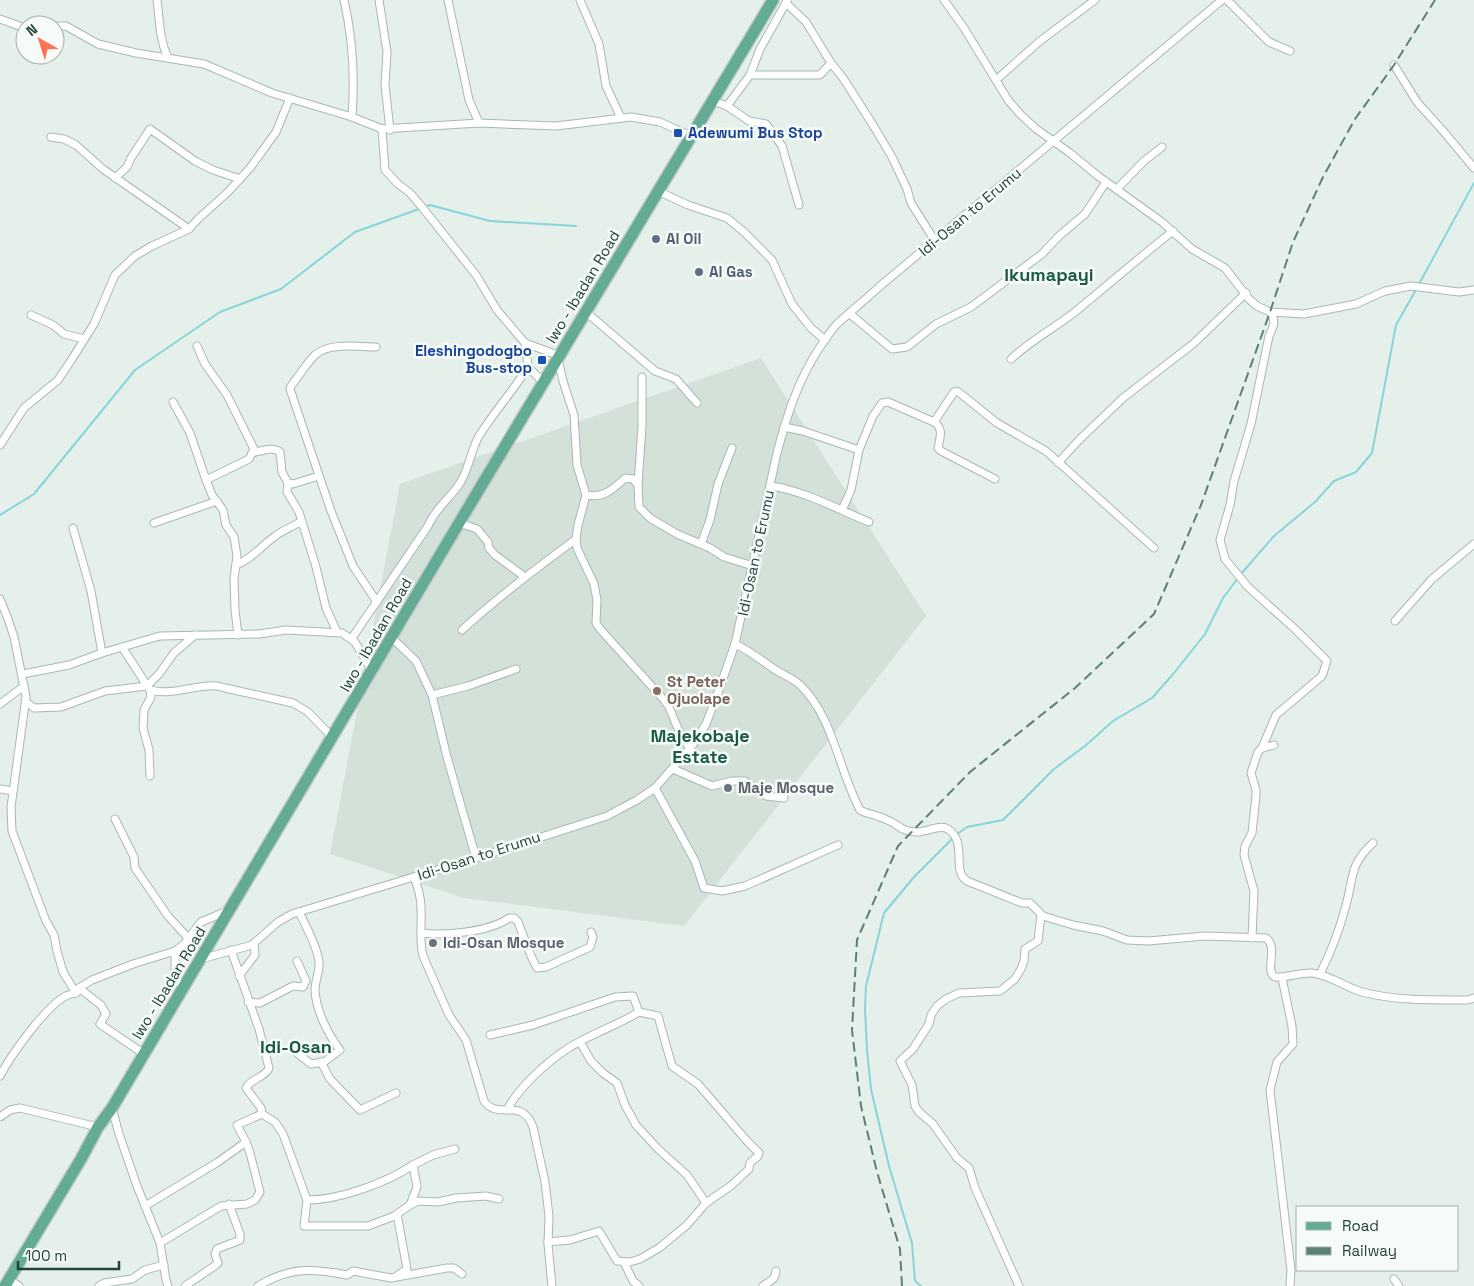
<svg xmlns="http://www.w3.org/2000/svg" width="1474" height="1286" viewBox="0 0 1474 1286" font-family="'Space Grotesk',sans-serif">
<rect width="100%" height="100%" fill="#e5f0ea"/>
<path fill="#d3e1d9" d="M761 358 926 616 684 926 464 898 330 854 400 484Z"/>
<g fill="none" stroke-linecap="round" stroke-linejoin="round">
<g stroke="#87d4db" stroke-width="2">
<path d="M424 207 430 205 490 221 576 226"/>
<path d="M1419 284 1474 183"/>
<path d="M0 515 34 494 135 370 220 312 281 289 355 232 419 209"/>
<path d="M1241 574 1274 536 1315 502 1334 481 1356 472 1372 453 1396 325 1417 288"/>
<path d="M956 835 967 827 1003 820 1054 769 1085 746 1113 721 1152 698 1174 673 1205 634 1223 598 1238 578"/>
<path d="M921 1286 915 1281 912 1243 889 1166 871 1089 867 1050 865 1009 866 986 884 913 914 877 953 838"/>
</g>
<g stroke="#a6b9b1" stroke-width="9">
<g id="minor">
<path d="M157 0C160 21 159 39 168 58"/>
<path d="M344 0C353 39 355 77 352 117"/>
<path d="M379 0 387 52 385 85 390 130"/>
<path d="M448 0 469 100 479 123"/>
<path d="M580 0 599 44 606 86 621 118"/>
<path d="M944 0 964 28 1008 100 1020 114 1035 128 1070 153 1098 176 1162 222 1192 249 1225 268 1249 299 1257 306 1270 312 1304 314 1356 304 1385 291 1411 286 1459 292 1474 290"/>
<path d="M1227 0 1269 42 1290 51"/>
<path d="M786 3 806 22 831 63 843 78 873 125 892 157 907 189 911 203 935 241"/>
<path d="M0 19 25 28"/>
<path d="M55 26H66L98 44 136 53 204 64 272 93 352 117 382 129 479 123 556 126 631 117 660 122 691 136"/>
<path d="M1394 65 1417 102 1444 132 1474 168"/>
<path d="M750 75H820L831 63"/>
<path d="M996 80 1040 41 1095 0"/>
<path d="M713 101 727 106 749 121 766 124 782 146 799 205"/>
<path d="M727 106 750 75 760 49 787 1"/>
<path d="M382 129 385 170 398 184 410 193 422 207 476 275 497 310 525 343 560 356"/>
<path d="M51 137 64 139 76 145 103 169 189 229"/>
<path d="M115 178 127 167 131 158 150 129 195 161 213 170 240 179"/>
<path d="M1117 189 1144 161 1162 147"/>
<path d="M658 191 688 205 727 218 744 232 772 260 792 304 811 328 825 340"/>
<path d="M586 312 655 371 676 379 697 403"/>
<path d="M850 314 892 349 907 347 936 324 971 307 1042 254 1059 236 1085 214 1106 182"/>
<path d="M31 315 53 325 64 334 84 339"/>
<path d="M525 343 528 367 544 383"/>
<path d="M197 346 205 364 227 395 254 449 249 459 206 480"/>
<path d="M376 347C357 347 330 342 315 355 306 364 299 376 291 386L290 389 331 511 353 566 377 602"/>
<path d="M558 359 563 381 574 415 577 465 586 495 578 525 576 539 577 548 594 584 597 600 596 623 600 629 665 701 669 707 679 731 690 749"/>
<path d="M1011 359C1031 340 1055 328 1076 311 1108 285 1140 257 1173 231"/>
<path d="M173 402 190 433 206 480 212 495 223 510 226 525 234 537 237 556 234 579 235 610 238 635"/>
<path d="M934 422 954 392 957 391 961 394 997 423 1046 451 1154 548"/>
<path d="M784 427 803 431 859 450"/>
<path d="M0 445 24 408 58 380 72 359 94 324 115 275 135 256 152 246 189 229 198 219 228 192 250 168 276 132 290 98"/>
<path d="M252 453C261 451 273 446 280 452L282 472 288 483 287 492 299 512 316 567 326 608 337 632"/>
<path d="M1058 463 1079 440 1123 398 1193 344 1246 293"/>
<path d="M288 483 293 484 319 476"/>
<path d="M638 485 642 426V377"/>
<path d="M771 486C805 491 837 509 869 522"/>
<path d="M586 495C603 498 611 491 623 480L626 478 633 479 638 485 639 507 650 518 677 534 710 548 724 557 753 566"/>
<path d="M842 510 851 490 859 450 873 416 882 403 888 402 934 422C944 429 940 437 938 448L941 451 995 479"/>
<path d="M154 523 217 501"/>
<path d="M459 523 477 529 488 542 489 548 495 555 525 577"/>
<path d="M73 528 91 591 102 653"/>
<path d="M701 544 710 520 718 484 732 448"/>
<path d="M236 565C252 559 260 547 274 537 281 531 290 528 298 523L302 524"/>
<path d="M0 599 8 619 14 637 26 697 11 807 12 831 46 921 54 935 57 951 63 972 76 993"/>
<path d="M1395 621 1432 579 1474 544"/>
<path d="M462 630C498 597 537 568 576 539"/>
<path d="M352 638 428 526C435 509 448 500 458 486 469 472 470 451 479 436 494 412 513 391 528 367"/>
<path d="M392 638 416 661 432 695 447 757 476 858"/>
<path d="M735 644C750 651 761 660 774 669 783 675 793 678 800 685 833 716 839 771 860 810 867 814 877 815 885 819 899 824 900 832 917 832 926 832 940 824 948 829 968 842 951 871 967 881L1022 903H1030L1043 916 1073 925 1103 931 1127 940 1148 941 1205 936 1266 938C1279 947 1264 971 1275 977 1281 979 1302 972 1312 973 1330 975 1345 987 1362 992 1397 1001 1432 1000 1468 1000L1474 998"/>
<path d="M122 647 150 690C177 697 203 680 225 688L293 703 308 712 333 738"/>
<path d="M23 674 69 665 102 653 160 636 259 634 286 630 342 633 355 642 372 671"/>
<path d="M150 690 151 697 144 710 143 728 149 750 150 776"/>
<path d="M432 695 468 686 516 669"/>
<path d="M26 702 34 708 61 707 105 691 147 686 159 674 174 653 195 635"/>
<path d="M0 704 24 686"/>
<path d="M1262 748 1276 715 1322 676 1327 661 1295 629 1248 587 1225 559 1220 540 1230 505 1234 481 1251 424 1269 336C1273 328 1277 320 1270 312"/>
<path d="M673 769 712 786 732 781H745L766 796 784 798"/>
<path d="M655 788 695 861 704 888 722 891 745 886 838 845"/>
<path d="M0 789 13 791"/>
<path d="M115 819 134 857 135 868 168 916 188 938"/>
<path d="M414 877C418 887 421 897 421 908 422 924 419 940 423 956L449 1015 466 1040 484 1101C498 1121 522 1096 533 1127L545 1182 549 1216 548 1244 552 1286"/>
<path d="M421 933C445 936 489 932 509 918H514L518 922 531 956 537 968 546 967 590 947 593 937 591 932"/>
<path d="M1252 938 1254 891 1244 855 1245 846 1252 833 1256 796V790L1251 773 1258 752 1262 748 1274 745"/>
<path d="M231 950 259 1029 269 1068C265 1078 251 1078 246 1088L261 1108 262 1114 275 1122 283 1134 307 1200C339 1200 386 1183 413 1165"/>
<path d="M175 951V977L183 988"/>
<path d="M201 959 252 945 278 922 292 914 476 858 607 816 637 800 655 788 692 746 706 724 719 690 735 644 777 453C787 415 798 380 820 347 825 340 830 332 836 325 850 312 865 300 879 287L1222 0"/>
<path d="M1320 974C1331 952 1340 929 1346 905 1354 877 1349 865 1373 843"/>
<path d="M239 976 255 955 254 943"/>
<path d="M1282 978 1292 1026 1293 1044 1277 1062 1270 1090 1291 1270 1290 1286"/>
<path d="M79 988 101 1005 106 1014 100 1024 144 1054"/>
<path d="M248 1002 260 1003 293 986 303 987 306 981 297 961"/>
<path d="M490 1035 533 1025 615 997 633 996 639 1012C616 1026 590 1034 567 1049 547 1062 518 1088 507 1110"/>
<path d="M580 1042 591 1061 603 1073 617 1083 625 1105 636 1125 658 1149 687 1175 706 1203"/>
<path d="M296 1052 311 1064 324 1062 340 1050C328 1034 316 1011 315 990 315 981 320 970 319 963 319 950 305 924 299 912"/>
<path d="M321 1062 330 1079 360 1110 396 1093"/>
<path d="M0 1076C11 1055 44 1009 64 997 67 995 72 994 76 993L79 988 92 980 133 964 175 951 184 944 201 922 227 911"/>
<path d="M112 1108 119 1134 137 1186 160 1243 166 1280 168 1286"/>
<path d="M0 1117 10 1110 20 1108 98 1127"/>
<path d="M307 1200 304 1226H368L397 1215"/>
<path d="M410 1205 418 1201 438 1202 456 1198 486 1196 499 1199"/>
<path d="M145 1206 218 1162 246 1142"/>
<path d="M548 1242 570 1240 599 1231 617 1261 630 1262 640 1259 659 1248 687 1225 706 1203 732 1185 749 1169 750 1163 758 1156 759 1153 747 1141 698 1084 672 1066 658 1016 639 1012"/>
<path d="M160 1243 221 1206 247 1204 255 1200 260 1192 250 1153 246 1142 237 1125 262 1114"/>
<path d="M624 1262 633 1281 639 1286"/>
<path d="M398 1275 407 1269 397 1214 410 1205 417 1187 413 1165 433 1155 455 1149"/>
<path d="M9 1279 19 1286"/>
<path d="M1394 1279 1399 1286"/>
<path d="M99 1286 104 1283 132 1279 145 1270 164 1265"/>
<path d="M185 1286 216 1265 218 1263 215 1254 217 1249 240 1240V1234L229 1204"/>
<path d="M258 1286C290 1267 311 1268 347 1275L353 1271 391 1278 447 1268H454L462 1274"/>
<path d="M763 1286C769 1281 776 1280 776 1271"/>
<path d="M1019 1286 975 1188 969 1168 957 1158 933 1124 919 1112 915 1106 912 1085 900 1061 913 1049 929 1024 931 1015 937 1006 946 999 959 993 1000 991 1015 979 1021 969 1024 961 1025 949 1038 941 1041 915"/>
</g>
</g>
<g stroke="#c1cbc8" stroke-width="14">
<path id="primary" d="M5 1286 81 1159 98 1127 112 1108 183 988 459 523 773 0"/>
</g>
<use href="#minor" stroke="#fff" stroke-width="7"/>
<use href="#primary" stroke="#64ab93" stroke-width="11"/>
<path stroke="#5c8074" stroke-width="2" stroke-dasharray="10 5" stroke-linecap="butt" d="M902 1286 900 1249 877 1172 861 1106 852 1030 857 940 898 846 970 772 1075 688 1154 614 1201 505 1270 312 1293 242 1323 177 1355 119 1394 65 1435 0"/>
</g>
<g fill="#1a4fb4" stroke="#f6fbf8" stroke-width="2">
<rect x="673" y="128" width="10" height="10" rx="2.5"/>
<rect x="537" y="355" width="10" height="10" rx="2.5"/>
</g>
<g fill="#5c6f8a" stroke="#f6fbf8" stroke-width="2">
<circle cx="656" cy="239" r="5"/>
<circle cx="699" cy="272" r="5"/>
</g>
<circle fill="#8d6e63" stroke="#f6fbf8" stroke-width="2" cx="657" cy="691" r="5"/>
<g fill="#6b7280" stroke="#f6fbf8" stroke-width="2">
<circle cx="728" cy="788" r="5"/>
<circle cx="433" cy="943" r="5"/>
</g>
<g text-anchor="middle" stroke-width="5" stroke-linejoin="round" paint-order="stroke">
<g font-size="15" font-weight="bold" fill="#164399" stroke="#f6fbf8" text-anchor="start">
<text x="688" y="138">Adewumi Bus Stop</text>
<text x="532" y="356" text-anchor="end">Eleshingodogbo<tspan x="532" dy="17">Bus-stop</tspan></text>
</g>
<g font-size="15" fill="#214539" stroke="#f6fbf8">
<text transform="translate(970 212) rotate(-40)" y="5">Idi-Osan to Erumu</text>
<text transform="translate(583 287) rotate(-59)" y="5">Iwo - Ibadan Road</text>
<text transform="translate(756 553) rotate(-78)" y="5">Idi-Osan to Erumu</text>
<text transform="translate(376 635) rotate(-60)" y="5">Iwo - Ibadan Road</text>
<text transform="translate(479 856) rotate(-18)" y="5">Idi-Osan to Erumu</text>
<text transform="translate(169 983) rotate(-59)" y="5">Iwo - Ibadan Road</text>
</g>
<g font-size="15" font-weight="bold" fill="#4e5e75" stroke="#f6fbf8" text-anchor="start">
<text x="666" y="244">Al Oil</text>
<text x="709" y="277">Al Gas</text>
</g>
<g font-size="15" font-weight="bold" fill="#785e54" stroke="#f6fbf8" text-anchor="start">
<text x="667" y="687">St Peter<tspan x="667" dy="17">Ojuolape</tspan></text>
</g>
<g font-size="15" font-weight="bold" fill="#5b616d" stroke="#f6fbf8" text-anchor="start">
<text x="738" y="793">Maje Mosque</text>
<text x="443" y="948">Idi-Osan Mosque</text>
</g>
<g font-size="18" font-weight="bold" fill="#1a5a46" stroke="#f6fbf8">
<text x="1049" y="281">Ikumapayi</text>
<text x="700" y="742">Majekobaje<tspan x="700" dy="21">Estate</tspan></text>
<text x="296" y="1053">Idi-Osan</text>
</g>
</g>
<rect x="1296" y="1206" width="162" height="65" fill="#f6fbf8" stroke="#a1b2ac"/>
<rect x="1306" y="1222" width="25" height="8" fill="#64ab93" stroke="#a1b2ac"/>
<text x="1342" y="1231" font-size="15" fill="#214539">Road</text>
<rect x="1306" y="1247" width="25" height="8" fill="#5c8074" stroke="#a1b2ac"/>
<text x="1342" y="1256" font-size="15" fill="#214539">Railway</text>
<g transform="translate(40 40) rotate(321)"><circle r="24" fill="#f6fbf8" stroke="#a1b2ac"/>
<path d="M0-4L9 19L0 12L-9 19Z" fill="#ff7254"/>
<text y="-8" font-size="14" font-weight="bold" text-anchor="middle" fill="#214539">N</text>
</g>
<path d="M18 1261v8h101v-8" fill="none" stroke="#214539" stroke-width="2.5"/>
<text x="25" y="1261" font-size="15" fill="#214539" stroke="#f6fbf8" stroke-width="4" paint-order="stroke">100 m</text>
</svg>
